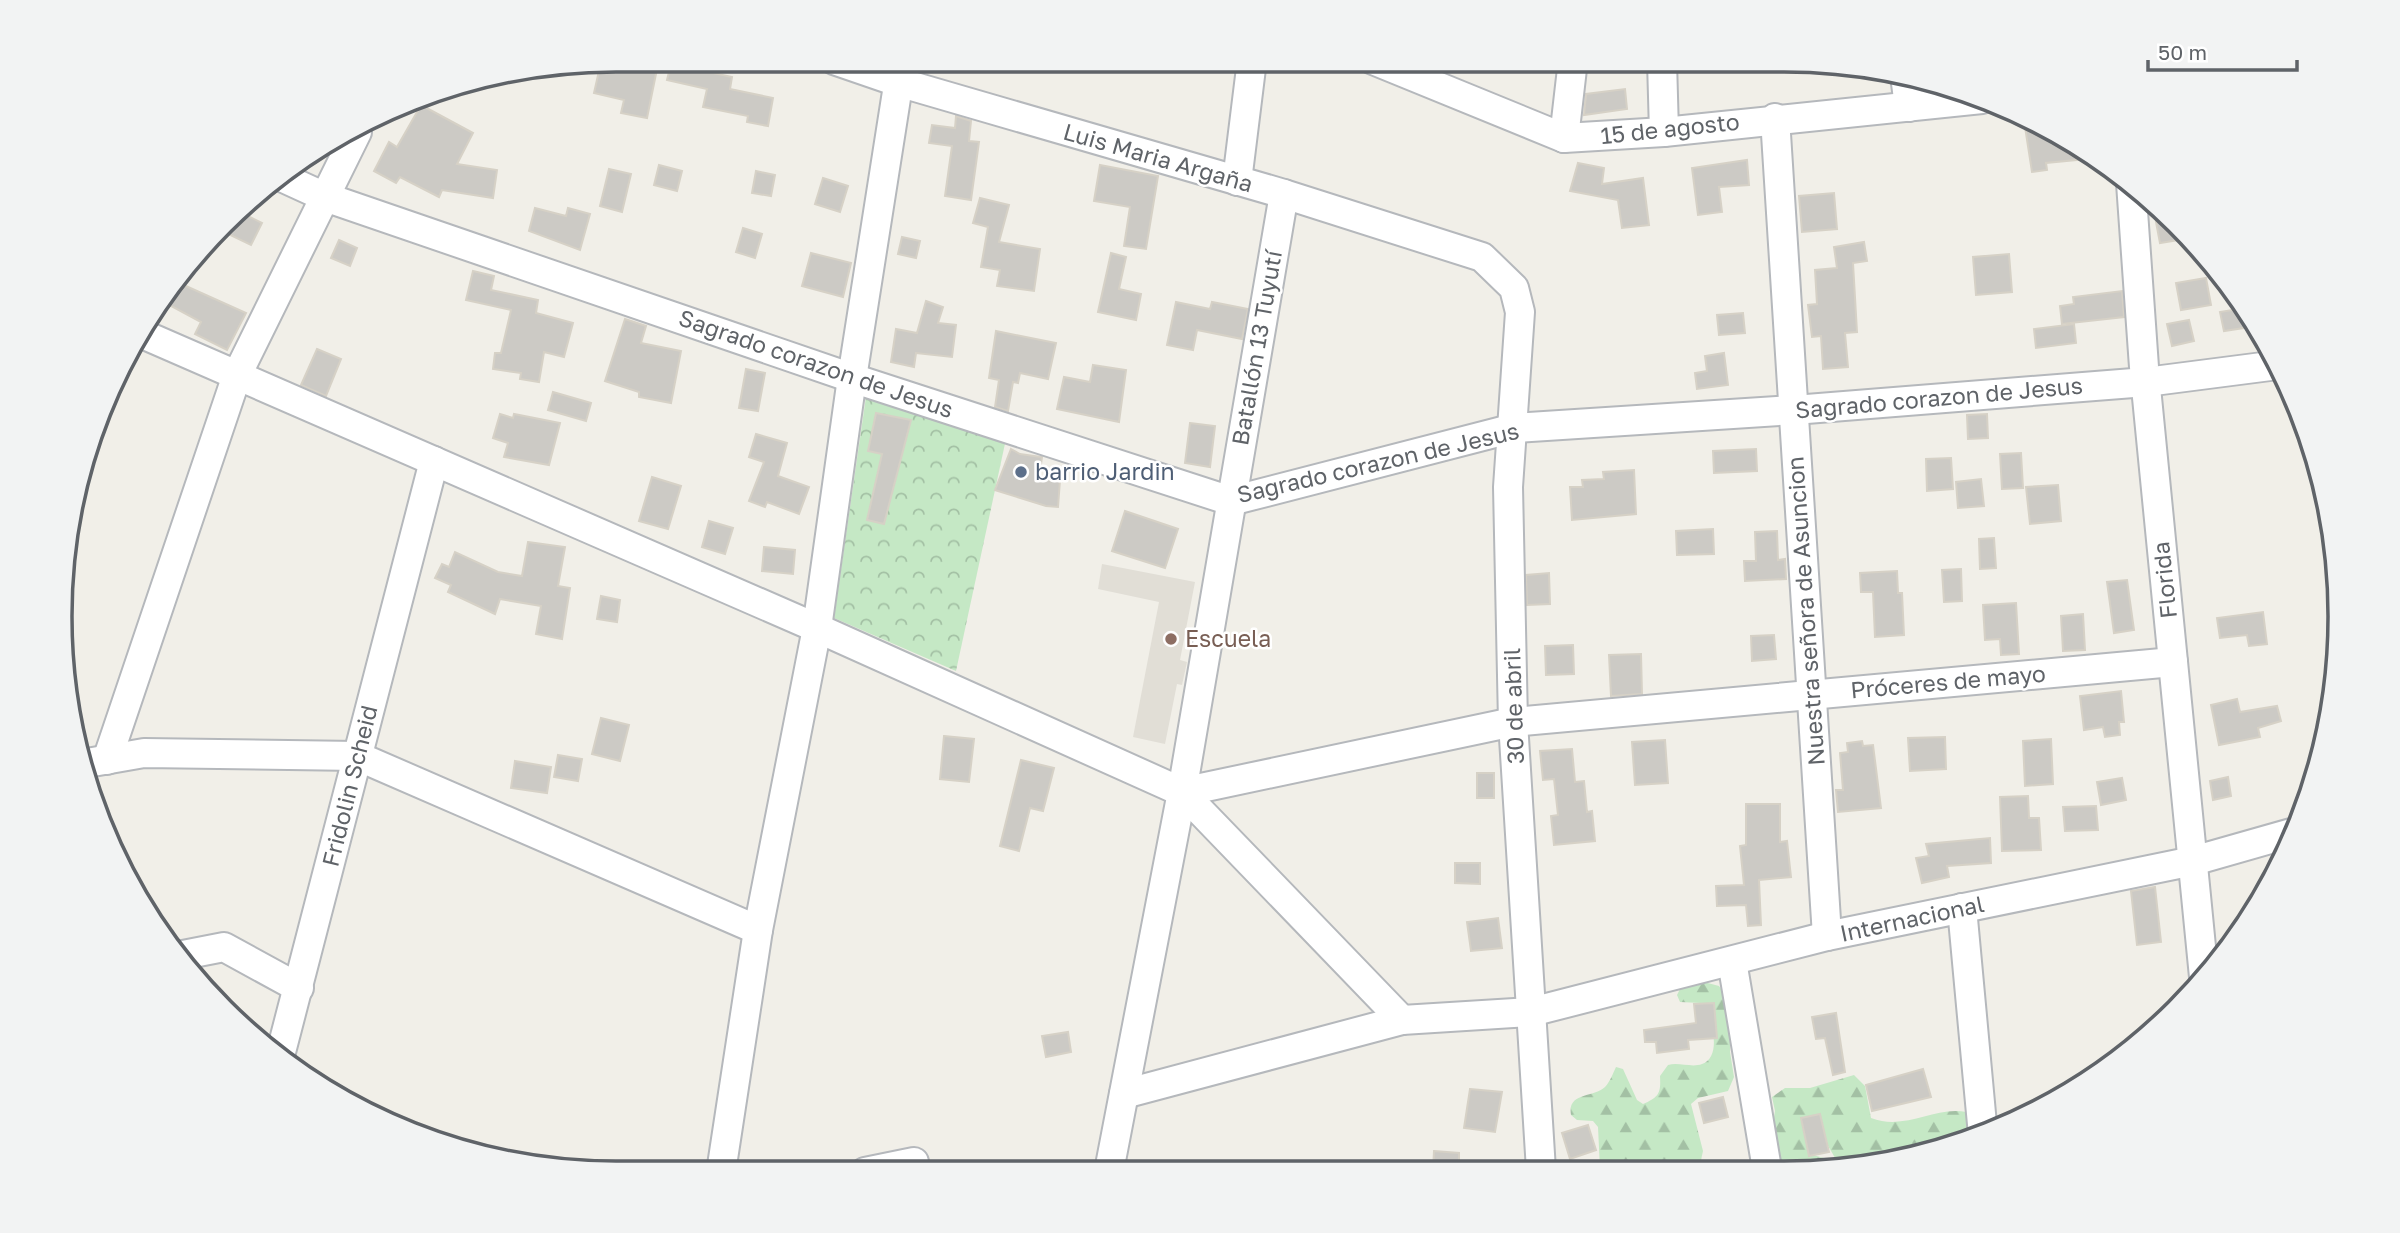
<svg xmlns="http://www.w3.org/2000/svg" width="2400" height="1233" viewBox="0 0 2400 1233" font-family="'Golos Text',sans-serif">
<defs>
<pattern id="forest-firs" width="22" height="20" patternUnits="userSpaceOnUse" patternTransform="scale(1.75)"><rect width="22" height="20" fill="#c5e8c5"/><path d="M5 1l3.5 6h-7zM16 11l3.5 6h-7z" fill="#a3c0a4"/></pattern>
<pattern id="park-crowns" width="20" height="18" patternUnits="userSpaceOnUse" patternTransform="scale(1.75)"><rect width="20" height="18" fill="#c5e8c5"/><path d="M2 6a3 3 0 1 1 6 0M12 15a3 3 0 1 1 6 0" fill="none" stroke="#a3c0a4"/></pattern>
</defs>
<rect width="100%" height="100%" fill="#f1efe8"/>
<path fill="#e1ded6" d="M1102 564 1195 582 1180 660 1187 662 1182 685 1177 684 1165 744 1133 737 1159 602 1098 589Z"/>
<g fill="url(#forest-firs)">
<path d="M1704 982 1719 986 1729 1000 1731 1017 1730 1052 1734 1077 1728 1091 1698 1098 1691 1104 1703 1151 1699 1169H1600L1598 1127 1593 1121 1577 1120 1571 1115C1567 1092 1593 1098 1605 1087 1610 1082 1613 1073 1616 1067L1623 1069 1637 1100 1643 1104C1659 1097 1661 1093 1660 1076L1668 1065C1679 1062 1692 1068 1702 1064 1723 1057 1712 1016 1701 1003L1680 1002 1677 995 1680 989Z"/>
<path d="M1854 1075 1865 1086 1871 1118C1910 1133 1941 1099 1978 1116L1979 1136 1857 1169H1839C1836 1157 1831 1152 1826 1142 1821 1132 1825 1122 1818 1114L1803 1120 1809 1154 1824 1158 1831 1169H1775L1769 1147 1775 1111 1772 1097 1785 1088H1810Z"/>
</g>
<path fill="url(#park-crowns)" d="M867 390 1006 439 956 671 834 618Z"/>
<g fill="#cccac5" stroke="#d6d1c6" stroke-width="2">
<path d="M628 60 627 63 657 69 647 118 621 113 624 100 594 93 601 62Z"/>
<path d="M672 60H697L695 69 732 77 730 89 773 98 768 126 747 122 748 116 703 107 707 89 667 80Z"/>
<path d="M1625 89 1627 109 1584 115 1586 94Z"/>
<path d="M421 105 473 133 457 164 497 170 493 198 442 190 439 197 400 177 396 183 374 171 389 142 397 147Z"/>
<path d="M2023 114 2029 117 2097 158 2046 163 2047 170 2032 172Z"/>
<path d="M956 116 971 121 969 141 979 142 971 200 945 196 952 146 929 143 932 125 955 128Z"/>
<path d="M1747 160 1749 185 1719 187 1722 212 1698 215 1692 168Z"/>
<path d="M1578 163 1604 168 1602 184 1643 178 1649 225 1622 228 1618 200 1570 191Z"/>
<path d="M659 165 682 171 677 191 654 185Z"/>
<path d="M1100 165 1158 176 1146 249 1124 246 1130 207 1094 201Z"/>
<path d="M609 169 631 174 622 212 600 206Z"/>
<path d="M756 171 775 175 771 196 752 193Z"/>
<path d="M823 178 848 186 840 212 815 204Z"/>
<path d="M1834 193 1837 229 1802 232 1799 196Z"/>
<path d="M980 198 1009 205 999 242 1040 249 1034 291 997 286 1000 270 981 267 988 227 973 223Z"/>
<path d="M535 208 566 216 568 208 590 214 580 250 529 231Z"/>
<path d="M242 213 262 223 251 245 224 232Z"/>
<path d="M2170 219 2190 238 2160 243 2156 222Z"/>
<path d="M743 228 762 234 755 258 736 252Z"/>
<path d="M902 237 920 241 916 258 898 254Z"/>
<path d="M339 240 357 248 350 266 331 258Z"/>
<path d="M1864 242 1867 261 1853 263 1857 332 1845 333 1848 367 1823 369 1821 336 1812 337 1808 305 1817 304 1815 270 1837 268 1834 247Z"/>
<path d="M811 253 851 263 843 297 802 286Z"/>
<path d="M1111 253 1126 257 1119 289 1141 294 1136 320 1098 312Z"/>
<path d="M2009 254 2012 292 1976 295 1973 257Z"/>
<path d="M473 271 494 276 491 290 538 300 536 313 573 323 564 357 544 352 539 382 520 379 521 373 493 369 495 353H501L511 310 466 300Z"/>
<path d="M2206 278 2211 305 2181 310 2176 283Z"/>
<path d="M177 282 246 313 227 350 195 334 201 322 160 300Z"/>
<path d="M2122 291 2124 317 2062 324 2060 306 2074 304 2073 297Z"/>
<path d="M926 301 943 307 938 323 956 325 952 357 916 353 914 367 891 362 896 329 917 333Z"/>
<path d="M1176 302 1210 309 1212 302 1248 309 1242 339 1197 330 1193 350 1167 345Z"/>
<path d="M2244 308 2257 326 2224 331 2220 312Z"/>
<path d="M1743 313 1745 333 1719 335 1717 315Z"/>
<path d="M625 319 646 326 641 343 681 351 671 403 639 397V392L605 381Z"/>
<path d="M2189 320 2194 341 2172 346 2167 324Z"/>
<path d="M2074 324 2076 343 2036 348 2034 329Z"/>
<path d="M996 331 1056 343 1048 379 1020 373 1018 383 1013 382 1008 411 995 407 999 380 989 378Z"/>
<path d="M317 349 341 359 326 396 301 385Z"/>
<path d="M1724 353 1728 385 1697 389 1695 373 1707 371 1705 356Z"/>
<path d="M1093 365 1126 370 1119 422 1057 409 1064 377 1090 382Z"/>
<path d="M746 369 765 373 758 411 739 408Z"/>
<path d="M553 392 591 403 586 421 548 410Z"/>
<path d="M876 413 911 420 884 524 867 520 882 454 868 451Z"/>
<path d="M500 414 513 418 514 414 560 423 549 465 504 457 508 443 493 438Z"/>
<path d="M1987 414 1988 438 1968 439 1967 415Z"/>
<path d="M1190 423 1215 426 1210 467 1185 463Z"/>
<path d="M756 434 787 443 778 476 809 487 799 514 767 502 765 507 749 501 764 462 749 457Z"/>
<path d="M1011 449 1020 454 1042 457 1039 479 1060 480 1058 507 1046 506 995 490Z"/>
<path d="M1756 449 1757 471 1714 473 1713 451Z"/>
<path d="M2021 453 2023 488 2002 489 2000 454Z"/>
<path d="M1951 458 1953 489 1927 491 1926 459Z"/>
<path d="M1634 470 1636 514 1572 520 1570 487H1583L1582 480 1604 479 1603 472Z"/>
<path d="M652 477 681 486 668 529 639 521Z"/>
<path d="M1981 479 1984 506 1958 508 1956 482Z"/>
<path d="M2058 485 2061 521 2030 524 2026 487Z"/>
<path d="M1125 511 1178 529 1165 568 1112 551Z"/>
<path d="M709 521 733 528 725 554 702 547Z"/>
<path d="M1713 529 1714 554 1677 555 1676 531Z"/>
<path d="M1777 531 1778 560 1785 559 1786 579 1745 581 1744 561H1756L1755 532Z"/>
<path d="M1994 538 1996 568 1980 569 1979 539Z"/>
<path d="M528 542 565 547 558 586 570 588 562 639 536 634 541 606 500 599 495 614 448 592 451 585 435 578 442 564 449 567 455 552 498 572 522 576Z"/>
<path d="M764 547 795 550 793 574 762 571Z"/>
<path d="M1961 569 1962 601 1944 602 1942 570Z"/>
<path d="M1897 571 1898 593H1902L1904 635 1875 637 1873 592H1861L1860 573Z"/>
<path d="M1549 573 1550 604 1527 605 1526 575Z"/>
<path d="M2127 580 2134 630 2114 633 2107 582Z"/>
<path d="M601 596 620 600 617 622 597 619Z"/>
<path d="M2016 603 2019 654 2001 655 2000 639 1985 640 1983 605Z"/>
<path d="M2263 612 2267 644 2249 646 2247 635 2220 638 2217 618Z"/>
<path d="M2083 614 2085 650 2063 651 2061 616Z"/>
<path d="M1774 635 1776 659 1752 661 1751 636Z"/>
<path d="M1573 645 1574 674 1546 675 1545 646Z"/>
<path d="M1641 654 1642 694 1611 696 1609 655Z"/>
<path d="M2121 691 2124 722H2119L2120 735 2105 737 2103 727 2084 730 2080 696Z"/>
<path d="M2237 699 2240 712 2277 706 2281 721 2258 728 2260 737 2219 745 2211 705Z"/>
<path d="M601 718 629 725 620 761 592 754Z"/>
<path d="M944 736 974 739 969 782 940 779Z"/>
<path d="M1945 737 1946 769 1910 771 1908 738Z"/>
<path d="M2051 739 2053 784 2025 786 2023 741Z"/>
<path d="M1665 740 1668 783 1635 785 1632 742Z"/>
<path d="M1862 741 1863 746 1873 745 1881 808 1838 812 1836 790H1843L1840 753 1848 752 1847 743Z"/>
<path d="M1572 749 1575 782 1584 781 1587 812 1592 811 1595 841 1554 845 1551 816 1558 815 1554 779 1543 780 1540 751Z"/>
<path d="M558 755 582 759 578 781 554 777Z"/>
<path d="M1021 760 1054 768 1043 811 1030 808 1019 851 1000 846Z"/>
<path d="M515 761 551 767 547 793 511 788Z"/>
<rect x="1477" y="773" width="17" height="25"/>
<path d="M2228 777 2231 796 2213 800 2210 781Z"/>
<path d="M2122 778 2126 800 2101 805 2097 782Z"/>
<path d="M2028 796 2029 818H2039L2041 850 2002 851 2000 797Z"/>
<path d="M1746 804H1780V842L1787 841 1791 877 1759 880 1761 925 1748 926 1746 905 1717 906 1716 886 1744 885 1740 846 1746 845Z"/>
<path d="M2096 806 2098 830 2065 831 2063 807Z"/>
<path d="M1990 838 1991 863 1947 866 1949 877 1922 883 1916 858 1929 856 1926 844Z"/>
<path d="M1455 863H1480V884L1455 883Z"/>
<path d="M2155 887 2161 942 2137 945 2131 891Z"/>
<path d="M1498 918 1502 948 1471 951 1467 922Z"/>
<path d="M1714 1003 1717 1038 1688 1040 1689 1049 1657 1053 1656 1042H1645L1644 1030 1696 1023 1694 1004Z"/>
<path d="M1836 1013 1845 1072 1833 1075 1825 1038 1816 1039 1812 1017Z"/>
<path d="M1068 1032 1071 1052 1046 1057 1042 1036Z"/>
<path d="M1923 1069 1931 1097 1872 1111 1866 1085Z"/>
<path d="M1470 1089 1502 1092 1495 1132 1464 1128Z"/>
<path d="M1723 1097 1728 1117 1704 1123 1699 1103Z"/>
<path d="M1820 1114 1829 1152 1809 1156 1801 1118Z"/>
<path d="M1588 1125 1596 1150 1570 1159 1562 1133Z"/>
<path d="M1434 1151 1459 1153V1170H1433Z"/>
</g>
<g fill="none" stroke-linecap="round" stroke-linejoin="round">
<g stroke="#b5b8bc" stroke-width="32">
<g id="minor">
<path d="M834 60 898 82 1284 194 1482 257 1514 288 1520 312 1508 487 1513 722 1541 1170"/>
<path d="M1373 60 1564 138 1664 132 1982 99"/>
<path d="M1662 61 1664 132"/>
<path d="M1905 75 1909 107"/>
<path d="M1775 118 1827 936"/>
<path d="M1564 138 1573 60"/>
<path d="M277 175 325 197 852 378 1231 501 1514 428 1794 410 2146 382 2278 365"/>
<path d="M1237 181 1252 60"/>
<path d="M2131 183 2144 367 2204 977"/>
<path d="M140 333 817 628 1182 792 1402 1020 1531 1012 1827 936 2193 861 2295 832"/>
<path d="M107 760 237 375 357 132"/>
<path d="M87 763 144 753 357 756 758 930"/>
<path d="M1182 792 1513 722 2173 662"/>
<path d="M1962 908 1983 1135"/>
<path d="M183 955 224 947 299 988"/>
<path d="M1732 961 1767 1169"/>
<path d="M281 1052 434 461"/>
<path d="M1124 1094 1402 1020"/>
<path d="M1109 1171 1182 792 1284 194"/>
<path d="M721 1172 758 930 817 628 852 378 902 60"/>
<path d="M865 1172 914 1162"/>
</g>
</g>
<use href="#minor" stroke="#fff" stroke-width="28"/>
</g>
<circle fill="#5c6f8a" stroke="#fff" stroke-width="2.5" cx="1021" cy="472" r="7"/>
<circle fill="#8d6e63" stroke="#fff" stroke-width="2.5" cx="1171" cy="639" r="7"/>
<g text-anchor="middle" stroke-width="5" stroke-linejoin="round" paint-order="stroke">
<g font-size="23" fill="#5f6368" stroke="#fff">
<text transform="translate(1670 129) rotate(-6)" y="8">15 de agosto</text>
<text transform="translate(1158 158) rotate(16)" y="8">Luis Maria Argaña</text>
<text transform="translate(1257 348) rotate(-80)" y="8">Batallón 13 Tuyutí</text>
<text transform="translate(816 364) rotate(19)" y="8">Sagrado corazon de Jesus</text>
<text transform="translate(1939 398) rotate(-5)" y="8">Sagrado corazon de Jesus</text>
<text transform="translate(1378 463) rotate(-13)" y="8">Sagrado corazon de Jesus</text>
<text transform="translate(2165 580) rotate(-96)" y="8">Florida</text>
<text transform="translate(1806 611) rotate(-94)" y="8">Nuestra señora de Asuncion</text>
<text transform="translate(1948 682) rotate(-5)" y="8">Próceres de mayo</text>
<text transform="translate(1514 706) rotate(-92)" y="8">30 de abril</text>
<text transform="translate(350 786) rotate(-76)" y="8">Fridolin Scheid</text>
<text transform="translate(1912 919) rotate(-12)" y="8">Internacional</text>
</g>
<g font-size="23" fill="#4e5e75" stroke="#fff" text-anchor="start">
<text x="1035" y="480">barrio Jardin</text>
</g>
<g font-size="23" fill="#785e54" stroke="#fff" text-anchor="start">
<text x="1185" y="647">Escuela</text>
</g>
</g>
<path d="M0 0H2400V1233H0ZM616 72H1784A544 544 0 0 1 2328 616V617A544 544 0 0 1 1784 1161H616A544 544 0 0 1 72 617V616A544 544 0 0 1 616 72Z" fill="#f2f3f3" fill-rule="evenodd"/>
<path fill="none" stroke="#5f6368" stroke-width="3.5" d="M616 72H1784A544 544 0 0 1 2328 616V617A544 544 0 0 1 1784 1161H616A544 544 0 0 1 72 617V616A544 544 0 0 1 616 72Z"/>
<path d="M2148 60v10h149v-10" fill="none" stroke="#5f6368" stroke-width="3.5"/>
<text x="2158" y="60" font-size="21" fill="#5f6368" stroke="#ffffff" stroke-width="5" paint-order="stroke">50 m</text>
</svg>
